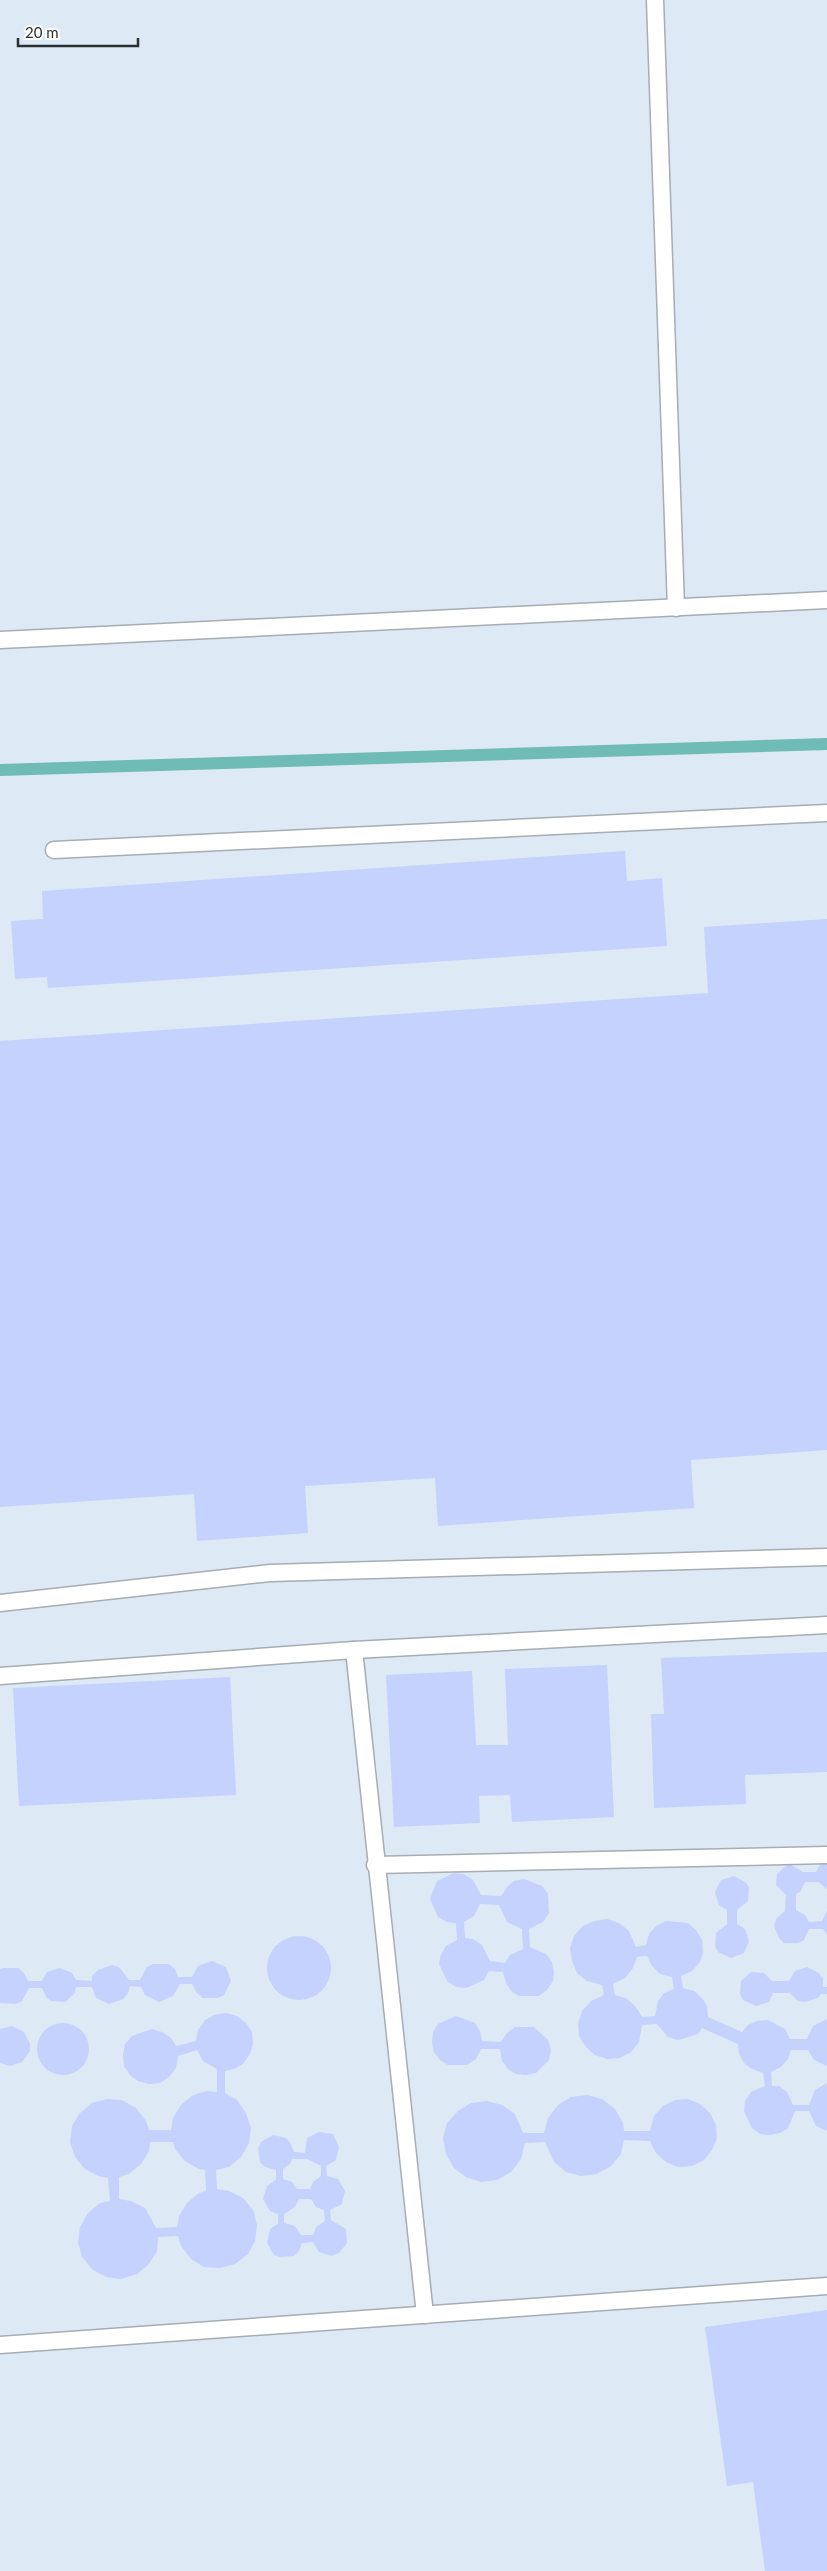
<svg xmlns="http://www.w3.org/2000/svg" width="827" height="2571" viewBox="0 0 827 2571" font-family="Lato,sans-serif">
<rect width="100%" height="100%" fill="#edf3f9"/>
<rect fill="#dde9f4" x="0" y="0" width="827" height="2571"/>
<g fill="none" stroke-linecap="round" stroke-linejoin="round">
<path stroke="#6fbbb5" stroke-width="12" d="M0 770 827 744"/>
</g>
<g fill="#c4d2fd" fill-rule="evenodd">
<path d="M625 851 627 881 662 878 667 946 48 988 47 977 15 979 11 921 43 919 42 891Z"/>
<path d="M827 919V1450L691 1460 694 1508 438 1526 435 1478 305 1486 308 1533 197 1541 194 1494 0 1507V1041L708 993 704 927Z"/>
<path d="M827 1652V1772L745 1775 746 1804 654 1808 651 1714H664L661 1658Z"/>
<path d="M607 1665 614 1817 512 1822 510 1795 479 1796 480 1823 394 1827 386 1675 472 1671 476 1745H508L505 1669Z"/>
<path d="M230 1677 236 1795 19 1806 13 1688Z"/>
<path d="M827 1860V1889L818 1882H805L800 1892 796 1894V1910L805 1915 809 1922 822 1921 827 1911V1935L823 1929H809L804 1940 798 1943H784L779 1938 774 1926 776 1919 785 1911 786 1895 776 1885 777 1874 786 1866 791 1865 803 1872H816L821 1863Z"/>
<path d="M454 1873 464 1874 473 1880 481 1895 501 1896 507 1887 514 1881 524 1879 542 1886 548 1894 549 1913 543 1922 529 1929 530 1947 546 1954 552 1962 554 1972 553 1981 547 1990 539 1996H519L511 1991 506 1983 503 1972 489 1971 484 1980 466 1988 456 1987 447 1981 439 1964 441 1954 446 1946 457 1940 456 1923 447 1922 438 1917 430 1899 437 1881ZM480 1904 499 1905 507 1922 522 1929 523 1949 510 1955 505 1963 490 1961 482 1945 473 1939 465 1938 464 1922 474 1916Z"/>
<path d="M734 1876 745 1882 749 1887 748 1901 737 1910V1924L745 1929 749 1941 744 1953 731 1958 718 1952 715 1946 716 1933 727 1924V1910L719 1905 715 1892 721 1880Z"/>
<path d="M607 1919 619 1923 629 1931 636 1947 646 1945 649 1934 656 1926 666 1921 688 1923 696 1930 702 1940 703 1952 700 1962 692 1971 681 1976 683 1988 694 1991 702 1998 707 2006 708 2017 742 2032 748 2025 757 2021 768 2020 785 2029 790 2039H807L813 2026 827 2019V2066L814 2060 808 2050H791L788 2059 781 2067 771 2072 772 2086H779L787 2092 793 2105H809L815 2090 827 2083V2131L816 2126 809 2111H795L788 2128 780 2133 770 2135 760 2134 752 2128 744 2111 745 2101 751 2092 765 2086 763 2073 752 2069 744 2063 739 2054 738 2044 702 2028 698 2034 678 2040 668 2037 657 2024 642 2025 639 2042 631 2052 620 2058 607 2059 595 2055 586 2047 579 2036 578 2023 582 2011 591 2001 604 1995 602 1985 587 1981 577 1973 572 1961 570 1948 574 1936 583 1926 594 1921ZM647 1956 652 1966 660 1974 672 1977 674 1989 664 1993 658 2001 655 2016 642 2017 636 2007 626 1998 615 1995 613 1984 625 1978 633 1968 637 1957Z"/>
<circle cx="299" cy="1968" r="32"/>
<path d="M212 1961 226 1967 231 1981 224 1995 218 1998H203L197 1993 192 1984H180L173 1996 159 2002 145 1995 141 1987 130 1986 128 1993 123 1999 109 2004 96 1998 92 1987H76L75 1993 65 2002 51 2001 46 1997 42 1988H29L22 2001 16 2004 0 2003V1969L3 1968H18L24 1973 28 1981H42L47 1972 60 1968 72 1973 76 1980 92 1981V1976L98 1970 112 1965 119 1967 129 1980H140L147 1967 153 1964H169L175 1969 178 1977H192L198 1966Z"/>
<path d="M807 1967 819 1973 823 1979V1987H827V1994H821L818 1998 805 2002 798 2001 790 1993H773L769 2002 756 2006 743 2000 740 1994 741 1981 751 1972 764 1973 772 1981H789L795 1971Z"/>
<path d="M226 2013 237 2016 246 2023 252 2032 253 2044 250 2054 243 2064 234 2069 225 2071V2093L237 2100 246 2113 251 2128 249 2143 241 2157 229 2167 216 2170 217 2189 229 2191 243 2198 253 2210 257 2225 255 2241 248 2254 235 2264 220 2268 204 2267 191 2259 181 2246 178 2236 158 2237 157 2251 149 2264 137 2274 121 2279 106 2277 92 2269 82 2257 78 2242 80 2227 88 2213 100 2203 110 2201 108 2178 98 2176 85 2169 75 2157 70 2142 72 2126 80 2113 92 2103 107 2099 122 2100 136 2108 146 2121 149 2130H171L173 2118 181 2105 193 2095 207 2091 217 2092V2069L203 2061 197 2050 178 2056 176 2068 169 2077 160 2083 149 2084 138 2081 130 2075 124 2066 123 2055 125 2044 132 2036 152 2029 162 2032 171 2038 176 2046 196 2041 198 2030 205 2020 214 2015ZM150 2142H173L175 2149 185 2161 199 2169 205 2170 206 2191 199 2193 187 2203 179 2216 177 2227 156 2228 145 2208 131 2201 119 2199V2177L129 2174 141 2164 149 2151Z"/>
<path d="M456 2016 475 2023 480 2031 482 2041 501 2042 507 2033 515 2027H534L548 2040 551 2050 549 2060 536 2073 526 2075 516 2074 508 2069 502 2061 500 2049H481L476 2059 467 2065H448L440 2060 434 2052 432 2042 433 2032 438 2024Z"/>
<circle cx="63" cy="2049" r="26"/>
<path d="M12 2026 24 2032 30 2044V2051L22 2062 10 2066 0 2063V2029Z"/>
<path d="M587 2095 602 2099 615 2109 623 2123 624 2131H650L654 2116 663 2106 675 2100 688 2099 700 2104 710 2113 716 2125 717 2138 712 2150 704 2160 692 2166 678 2167 666 2162 656 2153 650 2141 624 2140 621 2154 611 2166 597 2174 581 2176 566 2172 554 2162 545 2142 525 2143 521 2159 511 2172 497 2180 481 2182 466 2177 454 2168 446 2154 443 2138 447 2123 458 2111 471 2103 487 2101 502 2105 515 2114 523 2133H544L548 2118 558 2105 571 2097Z"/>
<path d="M319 2132 333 2134 339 2147 336 2160 326 2166 327 2176 338 2179 345 2191 342 2204 330 2210 331 2220 346 2229 347 2243 339 2253 332 2256 319 2252 313 2242 302 2243 299 2251 294 2256 280 2257 274 2255 267 2243 270 2229 278 2224V2214L270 2211 263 2199 267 2186 276 2180V2170L265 2167 260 2162 258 2149 261 2142 273 2135 286 2138 291 2144 294 2152 305 2153 307 2138ZM292 2159H307L321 2166V2176L313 2182 310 2189H297L292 2182 283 2179V2169L290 2164ZM299 2199H311L316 2207 324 2210 325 2221 316 2227 313 2235H301L295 2226 284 2223V2214L295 2207Z"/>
<path d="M827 2310V2571H765L753 2482 727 2486 705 2327Z"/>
</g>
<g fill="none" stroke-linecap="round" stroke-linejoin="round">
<g stroke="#a7adb2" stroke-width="19">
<g id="lane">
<path d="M655 0 676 608"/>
<path d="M0 640 827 600"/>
<path d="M54 850 827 813"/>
<path d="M0 1603 270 1573 827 1557"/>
<path d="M354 1650 425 2315"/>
<path d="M0 1676 354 1650 827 1625"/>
<path d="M375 1865 827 1855"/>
<path d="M0 2345 827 2286"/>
</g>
</g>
<use href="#lane" stroke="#fff" stroke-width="16"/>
</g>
<path d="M18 38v8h120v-8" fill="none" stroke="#2d3032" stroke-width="2.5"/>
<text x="25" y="38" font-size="15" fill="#2d3032" stroke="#ffffff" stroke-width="4" paint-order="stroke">20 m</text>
</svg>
